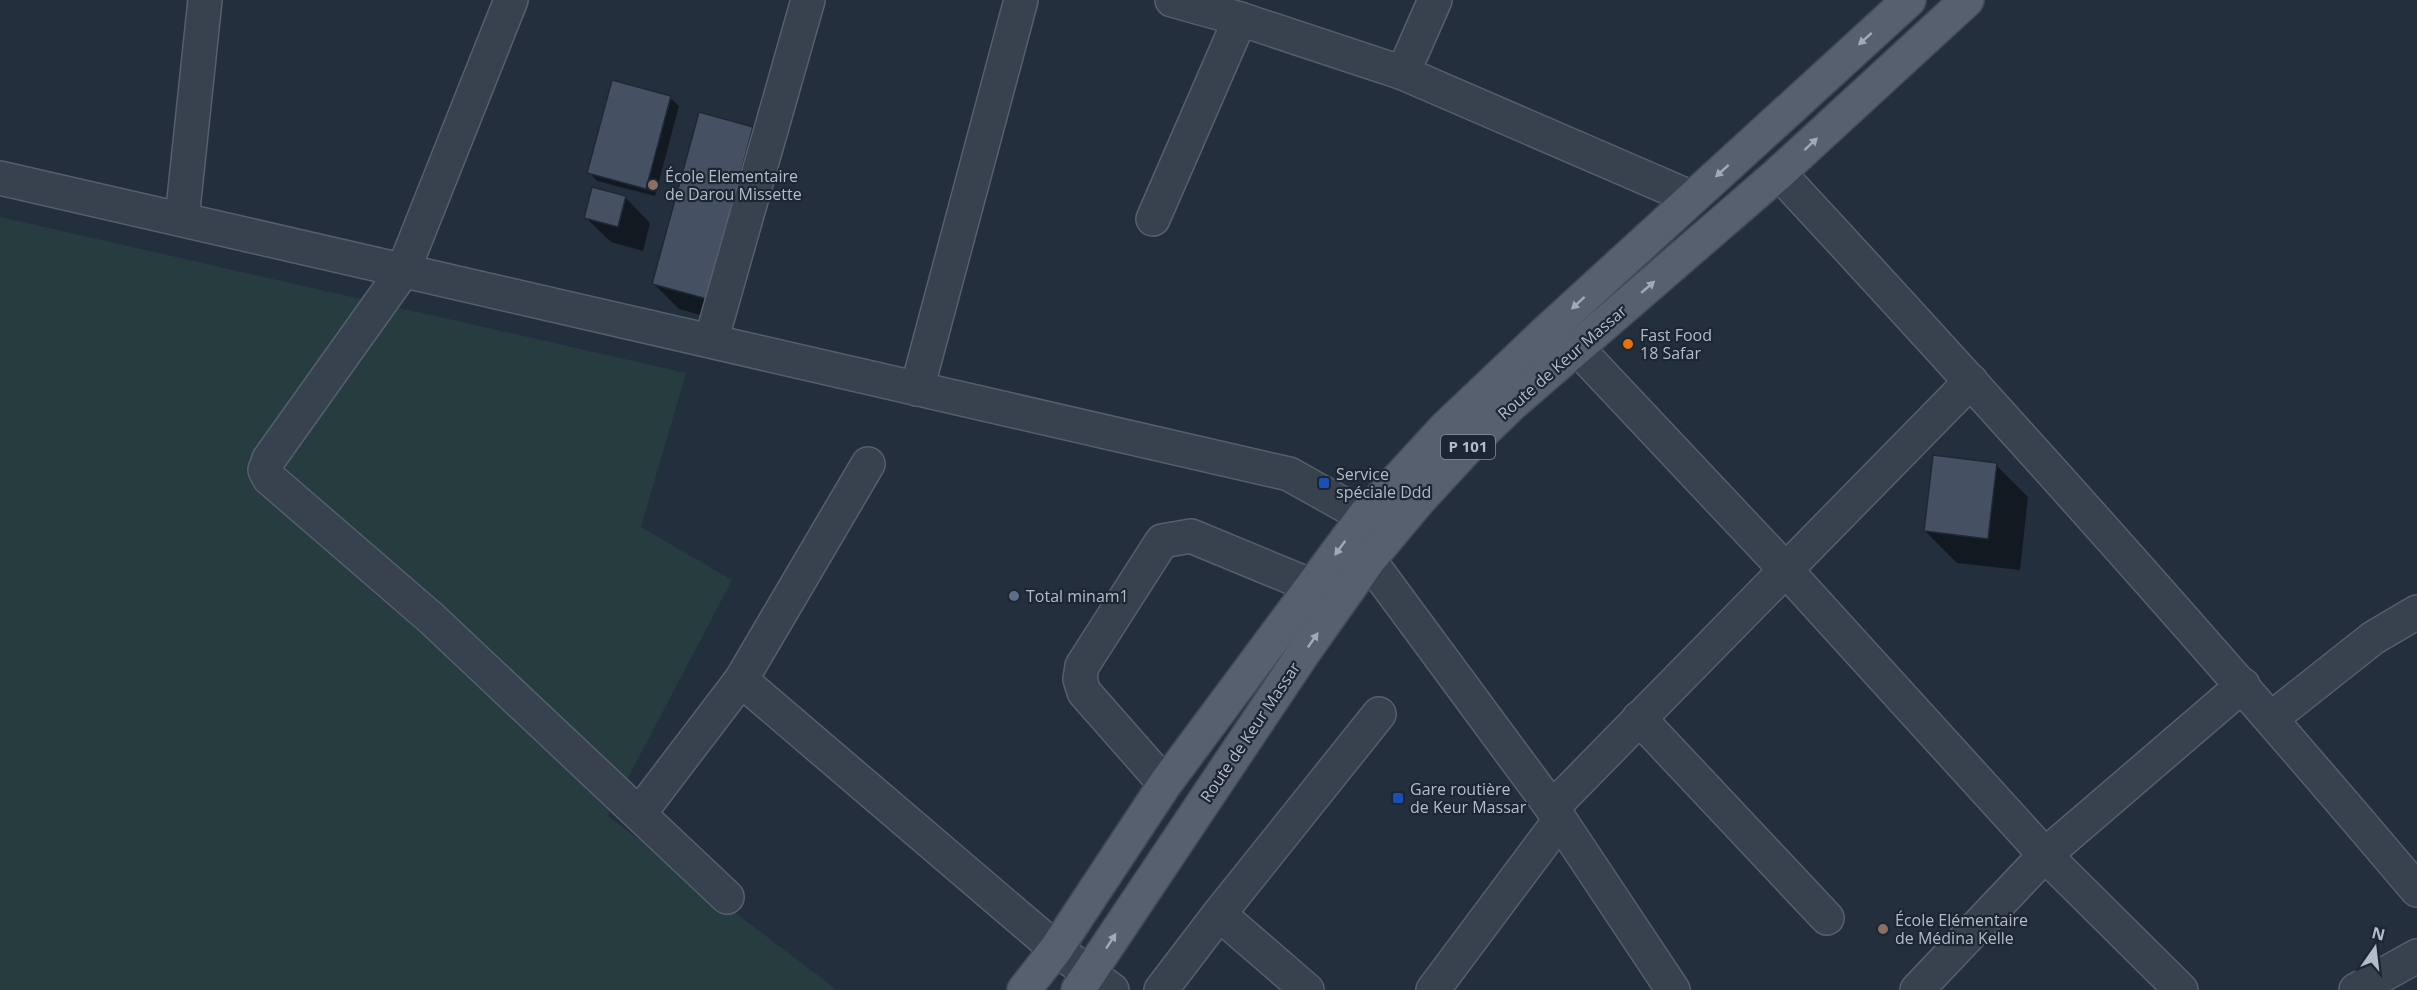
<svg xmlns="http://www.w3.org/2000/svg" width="2417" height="990" viewBox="0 0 2417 990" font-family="'Open Sans',sans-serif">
<rect width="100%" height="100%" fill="#242f3e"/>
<path fill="#263c3f" d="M0 217 686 373 641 527 732 580 608 816 837 990H0Z"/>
<g fill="#0007">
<path d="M670 98 679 106 655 196 597 181 589 172Z"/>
<path d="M753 129 778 154 732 324 679 309 654 284Z"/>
<path d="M625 197 650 223 643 251 611 242 585 217Z"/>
<path d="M1996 465 2028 497 2020 570 1957 563 1925 531Z"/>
</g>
<g fill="#455162" stroke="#1f2835" stroke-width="1.5">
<path d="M612 80 671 96 646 189 587 173Z"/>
<path d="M699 112 753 127 707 299 652 284Z"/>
<path d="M592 187 626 196 618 227 584 218Z"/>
<path d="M1933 455 1997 463 1988 539 1924 531Z"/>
</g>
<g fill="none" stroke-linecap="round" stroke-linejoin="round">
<g stroke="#565f6c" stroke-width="36">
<g id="minor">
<path d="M511 0 403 271 269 459 265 470 269 478 431 618 727 897"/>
<path d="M1172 0 1240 19 1403 73 1692 198"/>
<path d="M1403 73 1435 0"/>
<path d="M1779 173C1997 408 2210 645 2417 890"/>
<path d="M0 178 1289 474 1364 516"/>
<path d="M182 219 205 0"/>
<path d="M1153 219 1240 19"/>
<path d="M711 341 808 0"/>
<path d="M1577 348 1785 569 2045 855 2181 990"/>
<path d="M917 389 1021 0"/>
<path d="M868 464 741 680 1056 949 1112 990"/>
<path d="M1369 560 1552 808 1673 990"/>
<path d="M1639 718 1827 918"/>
<path d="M2272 718 2373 638 2417 612"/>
<path d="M1165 784 1084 692 1080 679 1082 666 1162 541 1191 536 1312 586"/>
<path d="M1552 808 1971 381"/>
<path d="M639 814 741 680"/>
<path d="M1219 914 1307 990"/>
<path d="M1161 990 1219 914 1379 714"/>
<path d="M1433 990 1560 820"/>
<path d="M1917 990 2045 855 2243 685"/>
<path d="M2356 990 2417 956"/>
</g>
</g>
<g stroke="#414a57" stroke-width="36">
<g id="major">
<path d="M1024 990 1056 949 1165 784 1364 516 1446 427 1546 332 1909 0"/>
<path d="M1078 990 1304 652 1369 560 1421 498 1468 447 1512 404 1779 173 1967 0"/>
</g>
</g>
<use href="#minor" stroke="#38414e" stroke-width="33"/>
<use href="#major" stroke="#56606e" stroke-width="33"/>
</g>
<defs><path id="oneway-solid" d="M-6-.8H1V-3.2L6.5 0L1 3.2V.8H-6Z" transform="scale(1.5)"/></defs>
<g fill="#a1aab7">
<use href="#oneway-solid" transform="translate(1865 39) rotate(138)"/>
<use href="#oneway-solid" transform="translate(1811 144) rotate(-43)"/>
<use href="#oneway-solid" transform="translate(1722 171) rotate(138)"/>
<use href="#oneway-solid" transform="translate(1648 287) rotate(-41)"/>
<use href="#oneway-solid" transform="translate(1578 303) rotate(137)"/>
<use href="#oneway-solid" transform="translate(1340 548) rotate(126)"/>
<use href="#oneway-solid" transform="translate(1313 640) rotate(-55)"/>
<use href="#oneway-solid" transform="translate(1111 941) rotate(-57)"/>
</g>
<g fill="#8d6e63" stroke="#1d2633" stroke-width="2">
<circle cx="653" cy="185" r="6"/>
<circle cx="1883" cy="929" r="6"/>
</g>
<circle fill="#e8710a" stroke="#1d2633" stroke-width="2" cx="1628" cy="344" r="6"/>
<g fill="#1a4fb4" stroke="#1d2633" stroke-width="2">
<rect x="1318" y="477" width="12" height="12" rx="3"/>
<rect x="1392" y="792" width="12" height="12" rx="3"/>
</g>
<circle fill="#5c6f8a" stroke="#1d2633" stroke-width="2" cx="1014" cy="596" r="6"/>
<g text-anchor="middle" stroke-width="4.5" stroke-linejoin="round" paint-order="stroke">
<rect fill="#1d2633" stroke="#878f9c" stroke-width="1.5" x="1441" y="435" width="54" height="24" rx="4.5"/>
<g font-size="15" font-weight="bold" fill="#b4bcc9">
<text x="1468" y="452">P 101</text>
</g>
<g font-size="16" fill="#b4bcc9" stroke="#1d2633" text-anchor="start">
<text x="665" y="182">École Elementaire<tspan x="665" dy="18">de Darou Missette</tspan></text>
<text x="1640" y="341">Fast Food<tspan x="1640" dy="18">18 Safar</tspan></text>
<text x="1336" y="480">Service<tspan x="1336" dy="18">spéciale Ddd</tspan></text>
<text x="1026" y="602">Total minam1</text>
<text x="1410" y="795">Gare routière<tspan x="1410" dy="18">de Keur Massar</tspan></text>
<text x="1895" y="926">École Elémentaire<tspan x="1895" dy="18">de Médina Kelle</tspan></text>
</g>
<g font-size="16" fill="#b4bcc9" stroke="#1d2633">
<text transform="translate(1562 362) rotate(-41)" y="6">Route de Keur Massar</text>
<text transform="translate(1250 732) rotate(-56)" y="6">Route de Keur Massar</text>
</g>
</g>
<g transform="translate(2375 948) rotate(14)" stroke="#1d2633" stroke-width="4.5" paint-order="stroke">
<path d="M0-4.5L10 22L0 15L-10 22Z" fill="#b4bcc9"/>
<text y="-9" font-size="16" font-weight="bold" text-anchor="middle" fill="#b4bcc9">N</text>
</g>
</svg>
